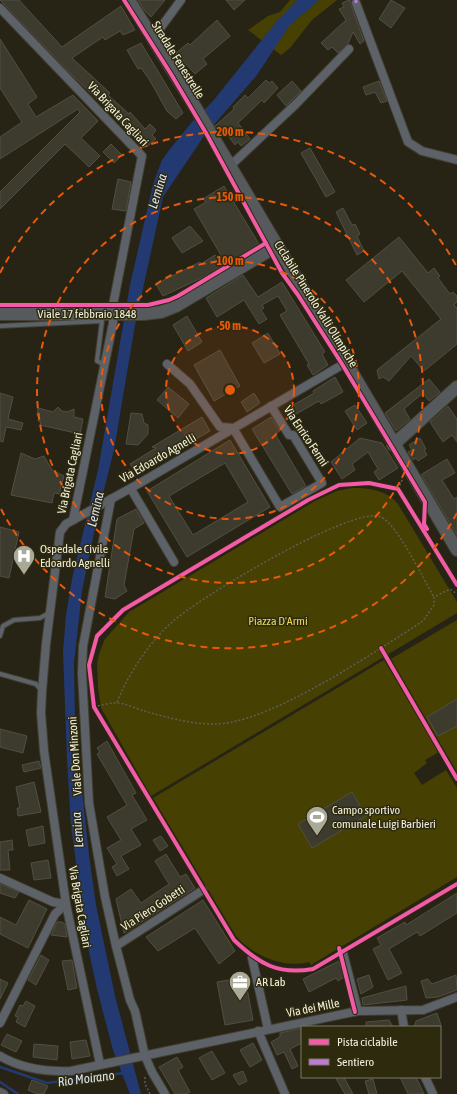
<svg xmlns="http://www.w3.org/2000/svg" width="457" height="1094" viewBox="0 0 457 1094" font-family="'Asap Condensed',sans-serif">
<rect width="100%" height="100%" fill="#272415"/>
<g fill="#474003">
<path d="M290 0H337L312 20 290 48 281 55 248 30 268 16 280 12Z"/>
<path d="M352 488C370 488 386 490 398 504L457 602V613L151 796 101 708 98 688 97 663 100 651 105 639 129 612 315 501 337 491Z"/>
<path d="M457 620V772L391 659Z"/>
<path d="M384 660 439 752 425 760 427 763 414 773 422 785 446 770 457 788V877L311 965 309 962C284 969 252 955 236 936L153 798Z"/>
</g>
<path fill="#233972" d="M297 0H319L289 26 257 75 204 136 163 197 135 325 114 450 98 513 82 591 74 663 75 725 89 855 96 905 115 996 141 1094H130L113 1050 97 989 86 938 71 825 67 760 63 651 66 615 72 579 98 470 130 285 153 184 162 160 170 149 192 122 213 101 277 21Z"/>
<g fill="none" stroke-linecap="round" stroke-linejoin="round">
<g stroke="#233972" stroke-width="2.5">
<path d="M0 1067 47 1083 124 1073"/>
<path d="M0 1082 18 1094"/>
</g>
</g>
<g fill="#3d3b2d" stroke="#514f42" fill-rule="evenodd">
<path d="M0 0H19L62 47 121 6 135 30 123 35 120 31 105 40 103 37 72 58 110 93 108 95 129 114 130 112 145 129 150 124 156 130 152 135 156 139 147 147 71 74Z"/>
<path d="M138 0H165L151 17 145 11Z"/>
<path d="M226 0H245L234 10Z"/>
<path d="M349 0 351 1V5L364 41 360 44 353 32 348 44 338 53 332 47 328 50 321 43 346 20 339 9 344 7 342 3Z"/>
<path d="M391 0 405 8 391 28 379 19Z"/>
<path d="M217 20 230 36 203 59 207 64 195 74 176 53 188 43 190 45Z"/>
<path d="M0 39 37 97 28 104 36 117 73 95 98 121 81 138 100 156 89 167 65 144 0 209V192L80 112 78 109 0 159V137L22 122 0 88Z"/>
<path d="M141 43 183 113 176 119 167 111 149 79 141 68 138 69 127 50Z"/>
<path d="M266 80 269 83 272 81 278 88 264 103 262 100 238 123 250 139 241 146 238 142 235 145 223 129 219 132 215 126 234 109 233 107 245 95 248 98Z"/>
<path d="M292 81 301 91 286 106 277 95Z"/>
<path d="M379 81 387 101 381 103 375 92 366 95 363 87Z"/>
<path d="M111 144 122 155 114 163 103 152Z"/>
<path d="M310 148 335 192 326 197 301 153Z"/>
<path d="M118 179 131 182 126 211 112 209Z"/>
<path d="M224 186 259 244 208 275 163 296 156 284 200 262 201 264 215 255 219 259 222 257 194 209 206 202 203 199Z"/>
<path d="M343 208 352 225 355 224 360 234 357 236 364 251 357 255 336 212Z"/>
<path d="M190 226 203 241 182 253 172 238Z"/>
<path d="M399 237 428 273 434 268 440 276 438 278 450 294 453 292 457 296V302L454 305 457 308V344L424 371 411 356 389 381 383 377 379 379 377 370 441 319 402 271 364 302 346 280Z"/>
<path d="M243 275 258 297 282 282 325 352 322 354 328 365 313 375 307 365 309 364 280 315 287 311 278 296 262 305 264 308 261 310 267 319 259 324 244 300 217 317 206 298Z"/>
<path d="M187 316 202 342 188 351 173 325Z"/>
<path d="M268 333 280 354 264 363 252 343Z"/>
<path d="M220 350 240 386 214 401 194 365Z"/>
<path d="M335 377 343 392 321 404 319 401 289 418 285 410 314 393 313 391Z"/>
<path d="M429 379 440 392 429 401 423 393 404 409 410 419 396 431 385 413Z"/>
<path d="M168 387 189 404 178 418 157 400Z"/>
<path d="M0 393 13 397 8 419 23 423 21 430 6 427 3 442 0 441Z"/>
<path d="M254 393 260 403 247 412 241 402Z"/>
<path d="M355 405 367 423 357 430 345 411Z"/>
<path d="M448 406 457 419V442L452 435 443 442 430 422Z"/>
<path d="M58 407 62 411 67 412 74 409V417L83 419 80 434 40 425 41 422 38 421 39 416H37L38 408 53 412Z"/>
<path d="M131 413 142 414 144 423 148 425V434L138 445 126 444Z"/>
<path d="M202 417 210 431 177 450 176 449 154 463 155 464 144 471 143 469 136 473 130 464 156 448 152 447Z"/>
<path d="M271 417 280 431 275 434 306 486 292 494 252 429Z"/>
<path d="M360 438 382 443 398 468 379 480 374 472 378 469 368 452 352 464 355 470 342 479 331 462Z"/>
<path d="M420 438 426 449 424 450 427 455 418 461 416 458 413 460 408 452 412 450 409 445Z"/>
<path d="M230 440 270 507 187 557 147 491ZM225 463 248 502 193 535 169 496Z"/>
<path d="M21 453 35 459 44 456 52 470 64 476 59 494 54 493 52 503 11 495Z"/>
<path d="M447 459 455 473 442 480 454 499 457 497V535L422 476V474Z"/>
<path d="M136 509 144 523 134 529 124 585 127 591 115 599 105 597 117 519Z"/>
<path d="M0 527 19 532 9 578 0 576Z"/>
<path d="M457 699V726L438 736 427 717Z"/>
<path d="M0 729 27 736 23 753 0 747Z"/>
<path d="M107 741 136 793 132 795 147 820 131 829 141 845 121 856 129 869 117 876 112 867 117 864 107 848 121 840 107 817 127 805 97 754 100 752 97 748Z"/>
<path d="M39 761 41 768 24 772 22 765Z"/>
<path d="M34 782 41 812 18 816 17 808H20L16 787Z"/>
<path d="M352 792 366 816 312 848 298 824Z"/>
<path d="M43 826 45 843 29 846 26 830Z"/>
<path d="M161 836 168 846 160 851 153 840Z"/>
<path d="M12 840 13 850H8L10 870H0V842Z"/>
<path d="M166 854 180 877 186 874 195 888 124 933 116 899 131 889 141 903 169 884 155 861Z"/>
<path d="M48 860 51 878 34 880 31 863Z"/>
<path d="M0 884 19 892 15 898 0 893Z"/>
<path d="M457 893V913L420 936 417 932 389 949 402 973 388 980 373 949 381 945 377 938 405 922 406 925Z"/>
<path d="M29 900 47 909 28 948 0 934V917L16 925Z"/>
<path d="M203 900 235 951 219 964 195 928 158 951 146 937Z"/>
<path d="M57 922H62L65 924 67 937 51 935Z"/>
<path d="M41 955 49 960 36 985 28 980Z"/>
<path d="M72 960 77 988 68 990 62 961Z"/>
<path d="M339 961 344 977 338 981 336 978 309 992 303 979Z"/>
<path d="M369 975 373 987 361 994 357 979Z"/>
<path d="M456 975 457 990 438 997 426 998 421 981 428 979 432 984Z"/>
<path d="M245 977 253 1020 225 1025 217 982Z"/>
<path d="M0 979 8 983 0 999Z"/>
<path d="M406 986 407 1000 363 1005 362 998Z"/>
<path d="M26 1001 35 1006 25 1027 16 1022 18 1017 15 1016 20 1005 23 1006Z"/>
<path d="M437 1013 441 1025 437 1027H414L416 1021Z"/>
<path d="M389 1020 393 1027H366V1022Z"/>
<path d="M302 1028V1043L290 1049 298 1066 292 1069 284 1052 277 1055 271 1042 280 1037V1033Z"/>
<path d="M7 1034 22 1041 16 1052 1 1045Z"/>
<path d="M86 1040 90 1056 72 1059 70 1042Z"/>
<path d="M253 1043 262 1060 250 1067 240 1050Z"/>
<path d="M34 1044 58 1046 57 1060 33 1057Z"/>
<path d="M212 1051 225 1073 212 1080 199 1058Z"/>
<path d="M177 1057 183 1067 178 1070 190 1092 186 1094H175L159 1067Z"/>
<path d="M243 1071 247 1081 239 1085 233 1075Z"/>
<path d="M335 1077H344L353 1094H345Z"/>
<path d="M400 1077H416L424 1094H408Z"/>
<path d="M373 1079 377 1094H369L365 1081Z"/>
<path d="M32 1080 48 1086 44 1094H37L28 1090Z"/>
</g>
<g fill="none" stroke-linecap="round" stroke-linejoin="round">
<g stroke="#424033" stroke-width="6">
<g id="lane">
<path d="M0 326 102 321 97 361 103 364"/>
<path d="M0 636 3 626 14 620 40 618 49 613"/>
<path d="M0 674 36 684 41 690"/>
</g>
</g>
<g stroke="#424033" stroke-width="10">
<g id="street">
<path d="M356 3 408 142 422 151 457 160"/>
<path d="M0 8 142 156 113 305V323L73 520"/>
<path d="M153 38 181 0"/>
<path d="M230 166 296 104 349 49"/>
<path d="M167 364 190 384 220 427 233 428 280 507 322 483 293 435H289L271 406"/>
<path d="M131 489 174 562"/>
<path d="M111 499 83 646 82 673 89 803 105 897 116 946 130 1000 135 1011 145 1056 152 1072 165 1094"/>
<path d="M0 878 53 902 66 904"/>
<path d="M116 946 203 890"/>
<path d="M343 953 358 1011"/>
<path d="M252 958 268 1029"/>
<path d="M401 1010 404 1027"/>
<path d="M0 1023 55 914 66 904"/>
<path d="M258 1031 285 1094"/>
<path d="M0 1056C22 1069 46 1072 71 1071L358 1011 423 1010 457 997"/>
<path d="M100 1064 66 904 44 751 41 713 42 691 46 644 60 532 66 524 140 483 347 362"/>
<path d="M425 1077 433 1094"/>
<path d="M0 1092 4 1094"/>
</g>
</g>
<g stroke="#424033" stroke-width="14">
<g id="secondary">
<path d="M129 0 197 110 457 550"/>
<path d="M0 314H143L161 312 176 306 277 246"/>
<path d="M393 445 457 387"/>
</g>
</g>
<g stroke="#5d5e5c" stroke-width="1.5" stroke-dasharray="2 2" stroke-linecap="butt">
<path d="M398 489 403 478"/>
<path d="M117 702C129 673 148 644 171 623 195 600 354 504 381 517 397 524 424 580 434 597"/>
<path d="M94 707C101 705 108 703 115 703 124 702 136 709 144 711 166 717 190 724 213 724 266 726 376 651 423 621L434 605V597L450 589 457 594"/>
<path d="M145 1077V1084L150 1094"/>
</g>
<use href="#lane" stroke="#5d6168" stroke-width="4"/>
<use href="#street" stroke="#5d6168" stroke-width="8"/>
<use href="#secondary" stroke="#575a5c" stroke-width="12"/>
<path stroke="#bd7bd9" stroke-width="3" stroke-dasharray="6 3" stroke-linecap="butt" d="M356 3V0"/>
<g stroke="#2e2a0e" stroke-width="6">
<g id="cycleway">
<path d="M124 0 171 74 206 133 282 273 298 295 342 364 425 502 424 524 427 529"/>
<path d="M0 305H148L169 300 178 296 266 243"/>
<path d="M457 585 398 489 369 483 339 485 308 500 123 610 97 636 89 665 94 707 234 940C259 964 278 975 313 969L457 884"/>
<path d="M381 648 457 779"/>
<path d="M339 948 355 1012"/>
</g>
</g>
<use href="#cycleway" stroke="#f35aa7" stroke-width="4"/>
</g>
<circle cx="230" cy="390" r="64" fill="#e8590c" fill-opacity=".12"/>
<g fill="none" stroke="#e8590c" stroke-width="2" stroke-dasharray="7 5">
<circle cx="230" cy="390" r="64"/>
<circle cx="230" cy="390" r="129"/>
<circle cx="230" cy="390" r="193"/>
<path d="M457 513A258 258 0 0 1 0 507M0 273A258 258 0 0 1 457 267"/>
</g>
<defs>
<g id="hospital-pin" transform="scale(1.15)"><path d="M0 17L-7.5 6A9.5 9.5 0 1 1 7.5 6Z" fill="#aba998" stroke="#2e2a0e"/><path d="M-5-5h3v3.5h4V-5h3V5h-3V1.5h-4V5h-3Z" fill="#fff"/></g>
<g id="stadium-pin" transform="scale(1.15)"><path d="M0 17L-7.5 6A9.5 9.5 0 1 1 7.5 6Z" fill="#aba998" stroke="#2e2a0e"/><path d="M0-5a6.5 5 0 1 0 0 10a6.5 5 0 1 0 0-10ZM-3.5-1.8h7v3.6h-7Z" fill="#fff"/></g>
<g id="office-pin" transform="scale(1.15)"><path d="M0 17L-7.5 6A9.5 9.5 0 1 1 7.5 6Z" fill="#aba998" stroke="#2e2a0e"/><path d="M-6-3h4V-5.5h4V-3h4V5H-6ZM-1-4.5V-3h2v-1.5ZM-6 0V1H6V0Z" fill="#fff"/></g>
</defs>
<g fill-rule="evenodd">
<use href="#hospital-pin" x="24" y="556"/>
<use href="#stadium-pin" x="317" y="817"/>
<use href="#office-pin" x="240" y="982"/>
</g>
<g text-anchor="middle" stroke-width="3" stroke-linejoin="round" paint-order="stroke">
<g font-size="12" fill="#f2f0df" stroke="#2e2a0e">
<text transform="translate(178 60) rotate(58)" y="4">Stradale Fenestrelle</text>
<text transform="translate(118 114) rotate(47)" y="4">Via Brigata Cagliari</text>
<text transform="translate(316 304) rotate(58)" y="4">Ciclabile Pinerolo Valli Olimpiche</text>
<text x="87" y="318">Viale 17 febbraio 1848</text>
<text transform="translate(306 436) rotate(56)" y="4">Via Enrico Fermi</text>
<text transform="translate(158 458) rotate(-30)" y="4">Via Edoardo Agnelli</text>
<text transform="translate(70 473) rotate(-78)" y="4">Via Brigata Cagliari</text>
<text transform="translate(75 756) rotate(-94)" y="4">Viale Don Minzoni</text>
<text transform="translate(80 907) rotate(80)" y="4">Via Brigata Cagliari</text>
<text transform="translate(153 908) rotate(-33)" y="4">Via Piero Gobetti</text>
<text transform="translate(313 1008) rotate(-11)" y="4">Via dei Mille</text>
</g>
<g font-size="12" fill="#f2f0df" stroke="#2e2a0e" text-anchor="start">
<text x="40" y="553">Ospedale Civile<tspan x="40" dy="14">Edoardo Agnelli</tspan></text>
<text x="332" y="814">Campo sportivo<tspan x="332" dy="14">comunale Luigi Barbieri</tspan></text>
<text x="256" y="986">AR Lab</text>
</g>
<g font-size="12" fill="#e7d85d" stroke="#2e2a0e">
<text x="278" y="625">Piazza D'Armi</text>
</g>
<g font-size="13" font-style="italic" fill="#dae3f7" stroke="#2e2a0e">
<text transform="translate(157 191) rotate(-73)" y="5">Lemina</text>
<text transform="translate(95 509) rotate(-77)" y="5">Lemina</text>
<text transform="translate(77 830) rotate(-95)" y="5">Lemina</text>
<text transform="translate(86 1078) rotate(-7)" y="5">Rio Moirano</text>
</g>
</g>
<circle cx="230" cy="390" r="6" fill="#e8590c" stroke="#2e2a0e" stroke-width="2"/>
<g font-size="12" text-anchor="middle" font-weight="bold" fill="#e8590c" stroke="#2e2a0e" stroke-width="3" stroke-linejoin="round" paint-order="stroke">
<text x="230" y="136">200 m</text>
<text x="230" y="201">150 m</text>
<text x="230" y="265">100 m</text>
<text x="230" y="330">50 m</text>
</g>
<rect x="301" y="1026" width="140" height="52" fill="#2e2a0e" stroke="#7c7962"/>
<rect x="309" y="1039" width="20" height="6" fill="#f35aa7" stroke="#7c7962"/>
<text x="337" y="1046" font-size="12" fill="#f2f0df">Pista ciclabile</text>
<rect x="309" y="1059" width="20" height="6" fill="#bd7bd9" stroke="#7c7962"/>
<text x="337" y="1066" font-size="12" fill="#f2f0df">Sentiero</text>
</svg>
